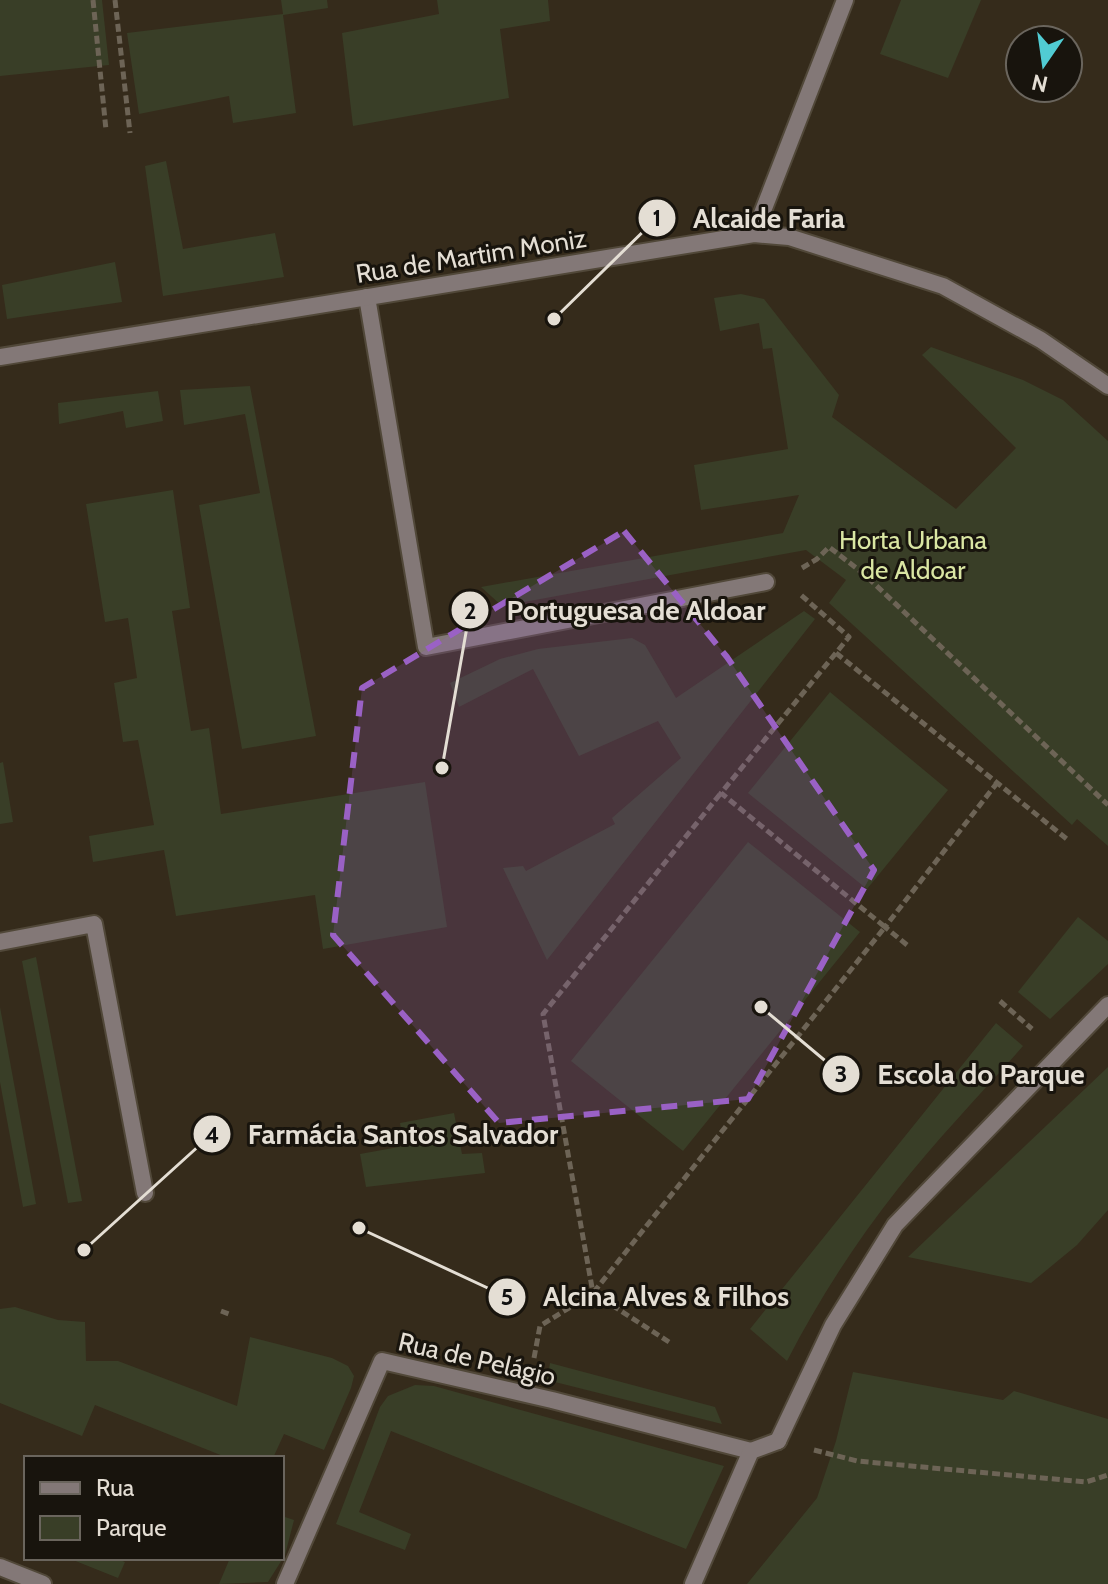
<svg xmlns="http://www.w3.org/2000/svg" width="1108" height="1584" viewBox="0 0 1108 1584" font-family="Cabin,sans-serif">
<rect width="100%" height="100%" fill="#352b1b"/>
<g fill="#393e27">
<path d="M0 0H102L109 65 0 76Z"/>
<path d="M281 0H327L328 8 283 15 296 113 233 123 229 96 139 114 127 33 283 14Z"/>
<path d="M437 0H548L550 21 500 29 509 98 353 126 342 33 439 14Z"/>
<path d="M901 0H981L948 78 880 54Z"/>
<path d="M166 161 183 249 275 233 284 277 163 296 145 166Z"/>
<path d="M115 262 122 302 7 319 2 285Z"/>
<path d="M741 294 764 299 839 395 832 417 956 509 1016 448 922 355 931 347 1023 380 1063 400 1108 441V846L1077 819 1072 825 829 603 846 580 806 550 502 606 481 587 783 533 799 495 701 510 694 465 788 449 772 348 763 349 759 323 720 331 714 298Z"/>
<path d="M250 386 316 736 242 749 199 505 260 493 245 414 184 425 180 390Z"/>
<path d="M158 391 163 421 126 428 123 411 59 424 58 403Z"/>
<path d="M173 490 190 608 172 611 191 731 209 728 221 814 425 782 447 927 323 949 315 895 176 916 164 850 93 862 89 836 154 825 138 740 123 742 114 683 137 678 128 618 105 622 86 504Z"/>
<path d="M804 611 815 619 547 960 503 868 523 866 526 871 615 824 612 818 681 758 658 721 579 756 533 669 459 707 450 683 500 659 538 649 632 638 645 645 676 698Z"/>
<path d="M830 692 948 790 867 889 748 793Z"/>
<path d="M3 762 13 822 0 824V763Z"/>
<path d="M748 842 860 932 683 1151 571 1061Z"/>
<path d="M1078 917 1108 941V964L1050 1019 1018 992Z"/>
<path d="M36 957 82 1201 68 1203 22 961Z"/>
<path d="M0 1007 36 1204 23 1207 0 1082Z"/>
<path d="M996 1023 1023 1046C981 1094 936 1140 897 1190 855 1243 818 1301 787 1361L750 1329Z"/>
<path d="M1108 1067V1210L1077 1245 1031 1283 908 1257Z"/>
<path d="M454 1113 462 1154 482 1153 485 1173 366 1187 360 1154 404 1146 400 1123Z"/>
<path d="M15 1307 58 1320 85 1322 86 1361H118L237 1406 250 1337 332 1358 348 1366 354 1376 351 1388 324 1450 284 1434 273 1458H228L95 1405 82 1436 0 1403V1309Z"/>
<path d="M550 1363 715 1407 722 1424 547 1380Z"/>
<path d="M853 1372 1003 1400 1014 1391 1108 1419V1584H747L817 1498 836 1441Z"/>
<path d="M415 1385 434 1386 724 1466 686 1549 391 1431 359 1512 411 1534 405 1550 336 1524 380 1407 388 1396Z"/>
<path d="M282 1516 294 1520 285 1555 268 1582 219 1584 230 1558H282Z"/>
<path d="M68 1558H115L125 1562 118 1578Z"/>
</g>
<g fill="none" stroke-linecap="round" stroke-linejoin="round">
<g stroke="#514839" stroke-width="20">
<g id="service">
<path d="M754 234 845 0"/>
<path d="M367 297 426 647 766 582"/>
<path d="M778 1441 833 1325 895 1225 1108 1005"/>
</g>
</g>
<g stroke="#514839" stroke-width="20">
<g id="minor">
<path d="M0 942 94 924 145 1193"/>
<path d="M0 1567 43 1584"/>
<path d="M285 1584 382 1361 552 1400 751 1451"/>
<path d="M693 1584 751 1451 778 1441"/>
</g>
</g>
<g stroke="#514839" stroke-width="20">
<path id="tertiary" d="M0 357 754 234 789 237 943 286 1041 340 1108 386"/>
</g>
<g stroke="#6d6456" stroke-width="5" stroke-dasharray="8 4" stroke-linecap="butt">
<path d="M93 0 106 130"/>
<path d="M115 0 130 133"/>
<path d="M802 568 817 559 829 547 864 574 1108 805"/>
<path d="M836 653 1068 840"/>
<path d="M907 945 885 927 997 783"/>
<path d="M1000 1001 1032 1029"/>
<path d="M221 1311 229 1314"/>
<path d="M669 1342 593 1293 543 1014 721 793"/>
<path d="M534 1358 540 1326 593 1293 885 927 721 793 849 637 801 595"/>
<path d="M814 1450 857 1461 1086 1482 1108 1475"/>
</g>
<use href="#service" stroke="#837877" stroke-width="16"/>
<use href="#minor" stroke="#837877" stroke-width="16"/>
<use href="#tertiary" stroke="#837877" stroke-width="16"/>
</g>
<path fill="#9a61c5" fill-opacity="0.2" stroke="#9a61c5" stroke-width="6" stroke-dasharray="16 10" stroke-linejoin="round" d="M624 531 727 657 874 870 748 1099 499 1123 333 935 362 688Z"/>
<g text-anchor="middle" stroke-width="6" stroke-linejoin="round" paint-order="stroke">
<g font-size="26" fill="#e4ded4" stroke="#18140d">
<text transform="translate(471 256) rotate(-9)" y="9">Rua de Martim Moniz</text>
<text transform="translate(477 1359) rotate(13)" y="9">Rua de Pelágio</text>
</g>
<g font-size="26" fill="#dae6a3" stroke="#18140d">
<text x="913" y="549">Horta Urbana<tspan x="913" dy="30">de Aldoar</tspan></text>
</g>
</g>
<path fill="none" stroke="#e4ded4" stroke-width="3" d="M554 319L657 218M442 768L470 610M761 1007L841 1074M84 1250L212 1134M359 1228L507 1297"/>
<g fill="#e4ded4" stroke="#18140d" stroke-width="3">
<circle cx="554" cy="319" r="8"/>
<circle cx="442" cy="768" r="8"/>
<circle cx="761" cy="1007" r="8"/>
<circle cx="84" cy="1250" r="8"/>
<circle cx="359" cy="1228" r="8"/>
<circle cx="657" cy="218" r="20"/>
<circle cx="470" cy="610" r="20"/>
<circle cx="841" cy="1074" r="20"/>
<circle cx="212" cy="1134" r="20"/>
<circle cx="507" cy="1297" r="20"/>
</g>
<g font-size="24" text-anchor="middle" font-weight="bold" fill="#111">
<text x="657" y="226">1</text>
<text x="470" y="619">2</text>
<text x="841" y="1082">3</text>
<text x="212" y="1143">4</text>
<text x="507" y="1305">5</text>
</g>
<g font-size="28" text-anchor="middle" font-weight="bold" fill="#e4ded4" stroke="#18140d" stroke-width="6" stroke-linejoin="round" paint-order="stroke">
<text x="769" y="228">Alcaide Faria</text>
<text x="636" y="620">Portuguesa de Aldoar</text>
<text x="981" y="1084">Escola do Parque</text>
<text x="403" y="1144">Farmácia Santos Salvador</text>
<text x="666" y="1306">Alcina Alves &amp; Filhos</text>
</g>
<rect x="24" y="1456" width="260" height="104" fill="#18140d" stroke="#6a655d" stroke-width="2"/>
<rect x="40" y="1482" width="40" height="12" fill="#837877" stroke="#6a655d" stroke-width="2"/>
<text x="96" y="1496" font-size="24" fill="#e4ded4">Rua</text>
<rect x="40" y="1516" width="40" height="24" fill="#393e27" stroke="#6a655d" stroke-width="2"/>
<text x="96" y="1536" font-size="24" fill="#e4ded4">Parque</text>
<g transform="translate(1044 64) rotate(193)"><circle r="38" fill="#18140d" stroke="#6a655d" stroke-width="2"/>
<path d="M0-6L14 30L0 20L-14 30Z" fill="#51ccd3"/>
<text y="-12" font-size="22" font-weight="bold" text-anchor="middle" fill="#e4ded4">N</text>
</g>
</svg>
